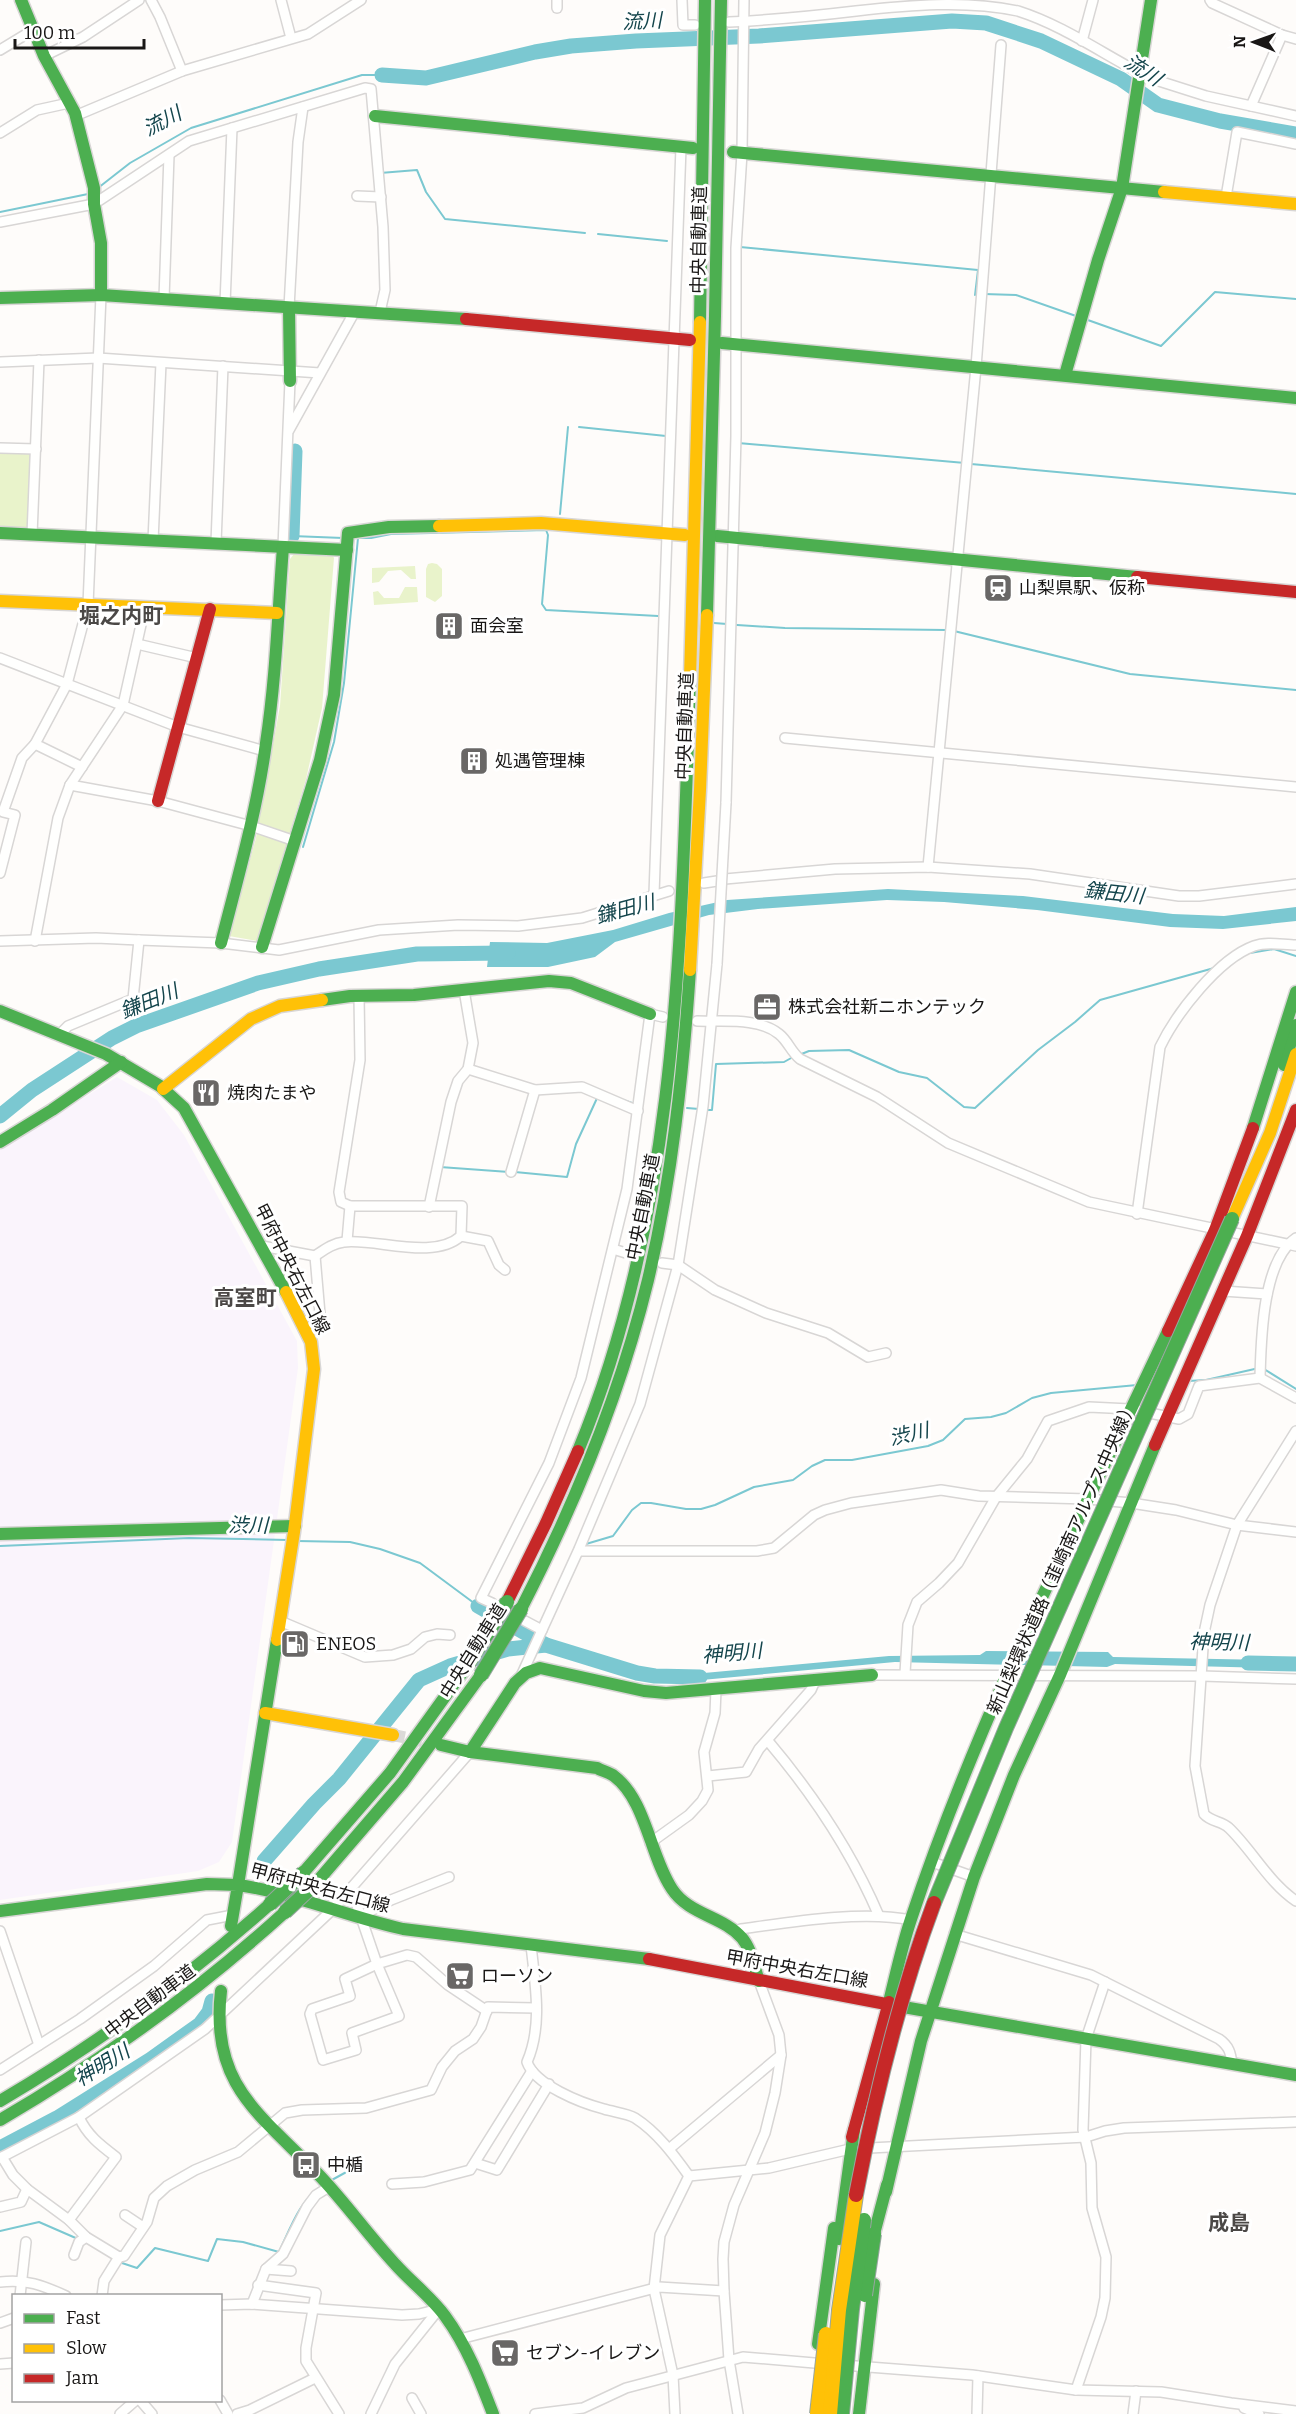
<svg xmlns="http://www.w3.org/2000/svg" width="1296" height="2414" viewBox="0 0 1296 2414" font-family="Bitter,'Noto Sans JP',serif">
<rect width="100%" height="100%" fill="#fefcfa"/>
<path fill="#faf4fc" d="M117 1077 157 1100 184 1135 297 1341 298 1368 232 1842 219 1862 198 1871 0 1900V1150Z"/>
<g fill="#e9f3cb">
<path d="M0 448 36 449 32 535 0 533Z"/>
<path d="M294 554 333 556 334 558 322 708 306 779 257 941 229 936 256 838 280 706 290 559Z"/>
<path d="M432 563 437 564 442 569V596L435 602 426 597V569L428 564Z"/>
<path d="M415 566 416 579H411L401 570 388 571 379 582 372 583V568Z"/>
<path d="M405 587H417L418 602 374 605 373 592 378 591 384 598H399Z"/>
</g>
<g fill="#7bc8d1">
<path d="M888 889 1023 896 1173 914 1224 916 1296 907V921L1223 929 1170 927 1037 910 944 902 887 900 758 909 709 915 615 942 595 957 548 967H487L490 942 547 943 613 930 669 913 727 900Z"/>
<path d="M986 1651 1108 1652 1113 1657 1269 1660 1268 1668 1115 1664 1107 1667 895 1662 680 1682 679 1674 704 1673 889 1656 980 1655Z"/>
</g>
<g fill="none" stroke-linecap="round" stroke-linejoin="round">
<g stroke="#7bc8d1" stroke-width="2">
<path d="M380 173 417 170 426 192 445 219 585 233"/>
<path d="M98 188 130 163 191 128 362 75H382"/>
<path d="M0 212 88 194"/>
<path d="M598 234 667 241"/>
<path d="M740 247 978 270 975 295"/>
<path d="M984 294 1016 295 1076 316"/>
<path d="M1085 319 1161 346 1215 292 1296 299"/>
<path d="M579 427 666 436"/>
<path d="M738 443 965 463"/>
<path d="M971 464 1296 494"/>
<path d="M560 514 568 427"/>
<path d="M292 536 343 538"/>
<path d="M351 538H371L391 534 546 530 548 535 542 604 546 610 658 616"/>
<path d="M714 623 727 624"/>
<path d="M737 625 785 628 946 630"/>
<path d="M954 631 1130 674 1296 690"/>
<path d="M303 847 334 742 344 683 358 538"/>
<path d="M1250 953 1274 949 1296 956"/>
<path d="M799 1055 809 1051 849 1050 899 1072 927 1078 964 1107 975 1108 1038 1050 1075 1022 1100 1000 1214 968"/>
<path d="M620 1099 635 1104"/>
<path d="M687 1108 699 1109"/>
<path d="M704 1110H712L716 1064 784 1062 793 1057"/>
<path d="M440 1167 509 1172"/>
<path d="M515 1172 567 1177 576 1144 598 1096"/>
<path d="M1264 1369 1296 1389"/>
<path d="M1188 1381 1206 1380 1259 1368"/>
<path d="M297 1541 350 1542 380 1549 420 1563 478 1606"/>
<path d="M586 1544 613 1536 632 1510 641 1503H651L686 1509H701L715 1505 754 1487 793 1480 812 1466 825 1460H852L928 1446 943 1440 965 1419 991 1417 1006 1413 1032 1398 1051 1393 1137 1385"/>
<path d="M0 1546 189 1538 288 1540"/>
<path d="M330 2181 350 2170"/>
<path d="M0 2231 39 2222 78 2239"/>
<path d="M122 2263 137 2268 155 2248 208 2261 217 2239 243 2242 279 2252C290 2229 300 2199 323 2185"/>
</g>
<g stroke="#7bc8d1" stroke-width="15">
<path d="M382 75 426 78 535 52 571 46 636 41 759 36 952 21 986 23 1041 41 1121 79 1158 105 1220 121 1296 134"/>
<path d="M292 536 295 451"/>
<path d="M0 1116 32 1090 112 1038 136 1026 258 983 319 969 417 954 508 953"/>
<path d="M478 1606 546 1645"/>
<path d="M1248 1663 1296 1664"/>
<path d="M264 1861 314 1804 339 1779 419 1680 450 1666 508 1649 546 1645 637 1673 655 1676 700 1677"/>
<path d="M0 2148 57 2118 151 2059 200 2024 209 2012 212 2001"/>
</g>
<path stroke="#dcdad8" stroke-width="12" stroke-dasharray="12 6" stroke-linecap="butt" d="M393 1735 422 1741"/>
<g stroke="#d8d6d5" stroke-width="12">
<g id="street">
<path d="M151 0 160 17 182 71"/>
<path d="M281 0 291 38"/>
<path d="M557 0V8"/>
<path d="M682 0 683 25H695"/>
<path d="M1210 0 1212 3 1282 35 1296 39"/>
<path d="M729 22C771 20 814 16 856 11 910 5 965 0 1018 11 1062 25 1100 52 1140 73"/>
<path d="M1082 41 1093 0"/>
<path d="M0 50 33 30"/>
<path d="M44 56 83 37 139 0"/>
<path d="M1140 75 1206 96 1296 116"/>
<path d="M1251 106 1282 35"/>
<path d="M75 116 182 71 308 34 361 0"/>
<path d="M0 133 37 110 69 103"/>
<path d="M357 196 381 197"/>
<path d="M1226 197 1237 132 1296 144"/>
<path d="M0 222 94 204 189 141 365 88 371 89 383 227 385 290 380 312"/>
<path d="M164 299 169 155"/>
<path d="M225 304 232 128"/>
<path d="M289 308 298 142 303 107"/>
<path d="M0 362 98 358 320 373"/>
<path d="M289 430 355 311"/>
<path d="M0 448 36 449"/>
<path d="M32 535 39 360"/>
<path d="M153 541 161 363"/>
<path d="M216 543 223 366"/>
<path d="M283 547 290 381"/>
<path d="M137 644 197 658"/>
<path d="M0 658 178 727 265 751"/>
<path d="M785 738 1296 787"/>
<path d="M82 767 35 744 67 684 88 605 101 295"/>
<path d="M70 785 158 801 251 826 295 841"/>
<path d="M726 803 736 436V248L742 153 744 0"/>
<path d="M928 867 976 367 1001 45"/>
<path d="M0 873 15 815 3 812 22 758 35 744"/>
<path d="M725 879 835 869 928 867 1030 874 1179 896H1199L1296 884"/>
<path d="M704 883 717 881"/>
<path d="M654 894 681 147"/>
<path d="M0 941 96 938 139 940"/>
<path d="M35 941 58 818 70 785 123 705 145 607"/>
<path d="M359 996 360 1060 339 1192 341 1202 350 1206H462L461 1236"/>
<path d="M697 1021C723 1022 758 1017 779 1034 788 1041 791 1052 800 1059L877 1097 948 1143 1089 1202 1296 1246"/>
<path d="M59 1035 68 1026 133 999 139 940 221 943 279 950 379 930 458 925 518 926 582 918 669 891"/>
<path d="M468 1069 535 1090 582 1087 638 1111"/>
<path d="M511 1172 535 1090"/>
<path d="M429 1207 451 1102 458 1081 468 1069 473 1043 464 990"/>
<path d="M1137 1214 1160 1047C1176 1014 1218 959 1254 946 1267 941 1283 945 1296 945"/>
<path d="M347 1241 350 1206"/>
<path d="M262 1246 315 1256C324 1250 333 1243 344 1242 376 1238 433 1261 461 1236L488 1241 499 1265 505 1270"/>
<path d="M613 1249 629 1254"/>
<path d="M315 1256 320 1314"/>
<path d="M662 1263 678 1265 715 1290 766 1313 828 1333 868 1357 886 1353"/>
<path d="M1223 1291 1267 1294"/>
<path d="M1260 1378C1261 1341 1262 1261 1296 1238"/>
<path d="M1296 1431 1237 1525 1210 1605 1204 1633 1195 1766 1204 1814C1211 1822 1222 1821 1229 1828 1252 1850 1269 1883 1296 1901"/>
<path d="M579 1551H757L774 1548 814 1515 825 1510 851 1503 941 1490 979 1496 1088 1499 1131 1503 1176 1510 1237 1525 1296 1532"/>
<path d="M492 1603 481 1598 549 1463 581 1378 627 1189 650 1014 663 1017"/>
<path d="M280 1621 365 1657 393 1655 411 1649 425 1637 437 1634 450 1635"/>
<path d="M525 1621 542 1630"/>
<path d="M905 1673 908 1625 917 1602 939 1583 958 1563 996 1497 1027 1459 1048 1421 1089 1407 1130 1409 1179 1419 1188 1414 1199 1386 1260 1378 1296 1398"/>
<path d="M872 1675 1202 1676 1296 1679"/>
<path d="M521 1676 579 1549 640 1404 678 1265 703 1106 717 964"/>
<path d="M768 1741C812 1793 852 1853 879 1916"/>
<path d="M708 1776 746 1772 759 1749 811 1690 815 1681"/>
<path d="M650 1843 689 1815 702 1801 708 1790 704 1752 715 1713 716 1690"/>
<path d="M932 1862 974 1877"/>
<path d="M351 1888 377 1964 399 2016 352 2033 356 2050 323 2060 310 2014 312 2009 350 1996 345 1979 377 1964 407 1955 416 1957 448 1985 487 2011"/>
<path d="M361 1916 391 1900 449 1877"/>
<path d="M0 1931 39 2045"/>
<path d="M734 1932 741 1929C791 1922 862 1910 911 1920"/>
<path d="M954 1934 1091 1975 1219 2039C1229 2046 1231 2053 1232 2065"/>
<path d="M531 1945C535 1984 543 2025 527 2062 535 2085 581 2103 604 2109 613 2112 627 2113 635 2118 657 2132 674 2155 689 2176"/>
<path d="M0 2070 80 2019 154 1966 207 1920 233 1915"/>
<path d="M669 2149 781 2055"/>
<path d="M2 2157 13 2175 27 2189 69 2220 86 2237 119 2257 124 2256 147 2222 154 2198 167 2186 195 2170 238 2152 285 2113 302 2110 366 2108 431 2090 442 2067 455 2051 473 2039 481 2027 488 2007 536 2008"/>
<path d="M0 2158 79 2117 205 2029 332 1910 470 1752"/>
<path d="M475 2163 497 2170 549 2084"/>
<path d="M392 2184 424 2182 470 2170 532 2071"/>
<path d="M0 2207 21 2202 27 2189"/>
<path d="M125 2215 143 2227"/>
<path d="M69 2220 116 2157C100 2145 87 2135 79 2117"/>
<path d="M74 2255 79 2242 86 2237"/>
<path d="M266 2269 291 2271"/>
<path d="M0 2282C27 2279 42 2285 66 2296"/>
<path d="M258 2285 316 2293 306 2348V2361L339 2414"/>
<path d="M20 2296 26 2242"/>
<path d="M102 2296 104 2281 119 2257"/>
<path d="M252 2304 266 2269 283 2254 307 2207 316 2195 329 2187"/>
<path d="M220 2305 252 2304 402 2315 419 2314 439 2309"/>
<path d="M0 2323 14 2318"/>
<path d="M460 2339 659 2287 724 2291"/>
<path d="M0 2364 14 2363"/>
<path d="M843 2365 972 2375 1076 2390 1161 2392 1231 2403 1296 2411"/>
<path d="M1076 2390 1101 2317 1105 2298 1106 2257 1092 2208 1091 2163 1083 2130 1086 2039 1105 1982"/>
<path d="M412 2398 421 2414"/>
<path d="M140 2400 152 2414"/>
<path d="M220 2400 228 2414"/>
<path d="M1244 2408 1259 2414"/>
<path d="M120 2414 136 2400"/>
<path d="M237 2414 250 2410 315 2378"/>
<path d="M371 2414 395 2364 439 2309"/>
<path d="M535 2414 583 2408 626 2388 743 2357 826 2364"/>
<path d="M675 2414 673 2375 654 2289 660 2235 689 2176 769 2168 850 2149 1086 2137 1105 2131 1124 2128 1296 2122"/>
<path d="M738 2414 729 2360 724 2291 723 2259 724 2242 734 2205 765 2133 775 2093 781 2055 779 2035 759 1981"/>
<path d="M977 2414 978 2376"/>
<path d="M1133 2414 1136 2391"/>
</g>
</g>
<g stroke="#d8d6d5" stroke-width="15">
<g id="fast">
<path d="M21 0 44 56 75 113 94 188V204L101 243V295"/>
<path d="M375 116 693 148"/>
<path d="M733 152 1164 192"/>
<path d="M0 298 101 295 466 319"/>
<path d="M289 308 290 381"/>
<path d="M700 322 705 0"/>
<path d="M722 343 1296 398"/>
<path d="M1065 375 1098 260 1122 188 1151 0"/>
<path d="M0 533 347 550"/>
<path d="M717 536 1137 577"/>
<path d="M707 615 715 316 721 0"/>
<path d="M221 943C238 877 257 810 266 743 276 678 278 612 283 547"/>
<path d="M262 947 320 760 334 695 348 533 389 527 439 526"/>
<path d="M322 1000 350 996 414 995 549 981 571 983 650 1014"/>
<path d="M0 1011 106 1054 160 1086 184 1108 286 1292"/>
<path d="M1284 1065 1296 1025"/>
<path d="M1253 1128 1296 992"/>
<path d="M0 1142 52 1110 121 1062"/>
<path d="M578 1451C679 1208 681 937 690 678"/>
<path d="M0 1534 295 1526"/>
<path d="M521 1609C575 1504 620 1395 648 1280 672 1178 683 1074 690 970"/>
<path d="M277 1640 238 1885C294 1893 348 1917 403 1929L649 1959"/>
<path d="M441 1745 470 1752 597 1768C602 1771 609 1772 614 1776 646 1800 650 1856 672 1889 689 1915 723 1916 742 1938 752 1950 754 1967 759 1981"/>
<path d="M470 1752 515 1683 526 1673 540 1668 644 1691 666 1693 872 1675"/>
<path d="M303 1873 390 1773 467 1666"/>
<path d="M316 1883 403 1782 481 1675"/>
<path d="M0 1911 207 1884 238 1885 231 1926"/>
<path d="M221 1991C210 2085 260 2114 318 2174 345 2202 368 2235 395 2264 411 2282 431 2297 445 2316 467 2346 480 2380 493 2414"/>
<path d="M889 2002C896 1974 902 1946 911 1919 978 1717 1078 1523 1168 1331"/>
<path d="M886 2004 1296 2075"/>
<path d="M0 2101C97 2044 186 1979 270 1904"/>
<path d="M0 2120C103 2060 197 1992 285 1912"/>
<path d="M886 2192 921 2041 974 1877 1014 1775 1060 1675 1155 1445"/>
<path d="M874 2234 887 2185"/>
<path d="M839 2239 854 2130"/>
<path d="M818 2344 834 2228"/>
<path d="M859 2414 874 2284"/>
</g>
</g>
<g stroke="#d8d6d5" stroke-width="15">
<g id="slow">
<path d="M1164 192 1296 204"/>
<path d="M439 526 541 523 685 535"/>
<path d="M0 601 277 613"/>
<path d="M690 678 700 322"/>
<path d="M690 970 700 790 707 615"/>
<path d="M163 1089 251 1019 280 1006 322 1000"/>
<path d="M1232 1219 1270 1133 1296 1054"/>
<path d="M277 1640 294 1532 314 1369 311 1342 286 1292"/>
<path d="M265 1713 393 1735"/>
</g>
</g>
<g stroke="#d8d6d5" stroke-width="15">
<g id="jam">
<path d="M466 319 690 340"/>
<path d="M1137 577 1296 592"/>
<path d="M158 801 210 609"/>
<path d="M1168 1331 1215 1230 1253 1128"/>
<path d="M1155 1445 1247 1236 1296 1110"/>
<path d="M507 1602 546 1523 578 1451"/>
<path d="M649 1959 886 2004"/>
<path d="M852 2137 889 2002"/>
</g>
</g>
<use href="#street" stroke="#fffffe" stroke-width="9"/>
<use href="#fast" stroke="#4caf50" stroke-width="12"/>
<use href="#slow" stroke="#ffc107" stroke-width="12"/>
<use href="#jam" stroke="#c62828" stroke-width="12"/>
<g stroke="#d8d6d5" stroke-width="12" stroke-linecap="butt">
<path id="street-bridge" d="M717 964 726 803"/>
</g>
<g stroke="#98a6a0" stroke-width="16" stroke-linecap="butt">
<g id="fast-bridge">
<path d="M467 1666 507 1602"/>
<path d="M481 1675 521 1609"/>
<path d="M934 1903 1006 1728 1232 1219"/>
<path d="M270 1904 303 1873"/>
<path d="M285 1912 316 1883"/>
<path d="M865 2295 874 2234"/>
<path d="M842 2414 852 2309 864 2220"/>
</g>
</g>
<g stroke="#98a6a0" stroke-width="16" stroke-linecap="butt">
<g id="slow-bridge">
<path d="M817 2414 826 2334"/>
<path d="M830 2414 839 2310 856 2195"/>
</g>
</g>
<g stroke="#98a6a0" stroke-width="16" stroke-linecap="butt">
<path id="jam-bridge" d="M856 2195C875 2096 899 1997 934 1903"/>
</g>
<use href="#street-bridge" stroke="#fffffe" stroke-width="9"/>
<use href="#fast-bridge" stroke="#4caf50" stroke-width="14"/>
<use href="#slow-bridge" stroke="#ffc107" stroke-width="14"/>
<use href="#jam-bridge" stroke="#c62828" stroke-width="14"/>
</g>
<defs>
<g id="station-square" transform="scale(1.5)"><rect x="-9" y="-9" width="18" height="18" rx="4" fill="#696766" stroke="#fff"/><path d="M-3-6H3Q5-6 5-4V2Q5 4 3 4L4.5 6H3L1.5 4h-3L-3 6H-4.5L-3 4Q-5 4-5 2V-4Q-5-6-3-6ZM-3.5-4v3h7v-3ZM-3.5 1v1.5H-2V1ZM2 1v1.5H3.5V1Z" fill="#fff"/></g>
<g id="building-square" transform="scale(1.5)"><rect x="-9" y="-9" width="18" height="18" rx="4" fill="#696766" stroke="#fff"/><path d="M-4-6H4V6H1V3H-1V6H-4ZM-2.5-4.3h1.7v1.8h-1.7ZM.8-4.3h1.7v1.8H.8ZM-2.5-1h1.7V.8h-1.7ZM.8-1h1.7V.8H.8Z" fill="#fff"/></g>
<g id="office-square" transform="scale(1.5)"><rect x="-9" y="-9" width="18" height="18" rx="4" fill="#696766" stroke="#fff"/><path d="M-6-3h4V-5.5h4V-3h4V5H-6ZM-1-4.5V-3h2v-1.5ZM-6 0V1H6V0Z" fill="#fff"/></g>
<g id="restaurant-square" transform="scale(1.5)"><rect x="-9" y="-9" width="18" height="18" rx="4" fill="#696766" stroke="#fff"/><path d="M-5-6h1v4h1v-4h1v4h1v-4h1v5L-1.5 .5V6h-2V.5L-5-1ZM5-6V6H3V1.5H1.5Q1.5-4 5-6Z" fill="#fff"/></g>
<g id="fuel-square" transform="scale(1.5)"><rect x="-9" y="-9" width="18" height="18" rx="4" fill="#696766" stroke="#fff"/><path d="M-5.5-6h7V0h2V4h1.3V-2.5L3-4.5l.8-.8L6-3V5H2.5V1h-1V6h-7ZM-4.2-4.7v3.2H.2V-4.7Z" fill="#fff"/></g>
<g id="supermarket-square" transform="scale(1.5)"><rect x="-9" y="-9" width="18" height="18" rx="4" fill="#696766" stroke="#fff"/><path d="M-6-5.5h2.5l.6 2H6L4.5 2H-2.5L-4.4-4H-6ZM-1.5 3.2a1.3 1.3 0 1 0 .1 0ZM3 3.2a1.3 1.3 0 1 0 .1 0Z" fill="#fff"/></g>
<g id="bus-square" transform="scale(1.5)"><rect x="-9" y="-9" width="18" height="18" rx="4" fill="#696766" stroke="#fff"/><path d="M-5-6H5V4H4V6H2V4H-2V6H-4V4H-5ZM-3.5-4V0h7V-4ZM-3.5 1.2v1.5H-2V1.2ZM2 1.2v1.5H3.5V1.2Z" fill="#fff"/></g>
</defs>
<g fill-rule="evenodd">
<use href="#station-square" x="998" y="588"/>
<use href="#building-square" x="449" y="626"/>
<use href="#building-square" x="474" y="761"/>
<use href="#office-square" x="767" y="1007"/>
<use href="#restaurant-square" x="206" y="1093"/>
<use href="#fuel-square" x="295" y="1644"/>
<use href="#supermarket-square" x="460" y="1976"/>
<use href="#bus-square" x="306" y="2165"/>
<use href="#supermarket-square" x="505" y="2353"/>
</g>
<g text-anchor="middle" stroke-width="6" stroke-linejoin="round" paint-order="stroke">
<g font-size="18" fill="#191716" stroke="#fff">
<text transform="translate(699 240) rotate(-89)" y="6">中央自動車道</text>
<text transform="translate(685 726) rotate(-88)" y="6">中央自動車道</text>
<text transform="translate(643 1207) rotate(-79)" y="6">中央自動車道</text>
<text transform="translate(292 1269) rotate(63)" y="6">甲府中央右左口線</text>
<text transform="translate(1062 1557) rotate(-66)" y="6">新山梨環状道路（韮崎南アルプス中央線）</text>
<text transform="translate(473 1651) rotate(-58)" y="6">中央自動車道</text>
<text transform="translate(320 1888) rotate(15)" y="6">甲府中央右左口線</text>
<text transform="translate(797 1969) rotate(10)" y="6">甲府中央右左口線</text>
<text transform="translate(150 2001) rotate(-37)" y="6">中央自動車道</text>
</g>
<g font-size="18" fill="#191716" stroke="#fff" text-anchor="start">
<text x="1019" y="594">山梨県駅、仮称</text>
<text x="470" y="632">面会室</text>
<text x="495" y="767">処遇管理棟</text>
<text x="788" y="1013">株式会社新ニホンテック</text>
<text x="227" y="1099">焼肉たまや</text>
<text x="316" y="1650">ENEOS</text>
<text x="481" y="1982">ローソン</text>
<text x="327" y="2171">中楯</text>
<text x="526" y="2359">セブン-イレブン</text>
</g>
<g font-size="20" font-style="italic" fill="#15464d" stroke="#fff">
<text transform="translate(642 21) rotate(-3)" y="7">流川</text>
<text transform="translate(1143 70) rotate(33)" y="7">流川</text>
<text transform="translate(162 121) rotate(-28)" y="7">流川</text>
<text transform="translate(1114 893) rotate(6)" y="7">鎌田川</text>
<text transform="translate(625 909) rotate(-15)" y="7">鎌田川</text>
<text transform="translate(149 1001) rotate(-22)" y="7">鎌田川</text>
<text transform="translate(909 1434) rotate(-13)" y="7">渋川</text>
<text transform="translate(248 1525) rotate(1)" y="7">渋川</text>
<text transform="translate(1219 1642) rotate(1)" y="7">神明川</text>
<text transform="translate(732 1653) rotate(-5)" y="7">神明川</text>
<text transform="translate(102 2065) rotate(-32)" y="7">神明川</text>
</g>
<g font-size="21" font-weight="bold" fill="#4b4846" stroke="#fff">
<text x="121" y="623">堀之内町</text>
<text x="245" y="1305">高室町</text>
<text x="1229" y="2230">成島</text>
</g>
</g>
<rect x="12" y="2294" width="210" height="108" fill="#ffffff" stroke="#a3a2a2" stroke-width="1.5"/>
<rect x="24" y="2314" width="30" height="9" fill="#4caf50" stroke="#a3a2a2" stroke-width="1.5"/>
<text x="66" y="2324" font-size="18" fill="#191716">Fast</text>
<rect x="24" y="2344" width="30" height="9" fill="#ffc107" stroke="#a3a2a2" stroke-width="1.5"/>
<text x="66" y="2354" font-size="18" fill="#191716">Slow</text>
<rect x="24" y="2374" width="30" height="9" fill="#c62828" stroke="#a3a2a2" stroke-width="1.5"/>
<text x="66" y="2384" font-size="18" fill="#191716">Jam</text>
<g transform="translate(1254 42) rotate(271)" stroke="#ffffff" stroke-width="4.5" paint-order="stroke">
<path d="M0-4.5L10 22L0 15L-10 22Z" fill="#191716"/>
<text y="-9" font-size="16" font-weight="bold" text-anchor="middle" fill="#191716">N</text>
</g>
<path d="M15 39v9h129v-9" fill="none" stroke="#191716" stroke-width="3"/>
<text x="24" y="39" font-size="18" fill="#191716" stroke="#ffffff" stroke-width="4.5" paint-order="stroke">100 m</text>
</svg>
